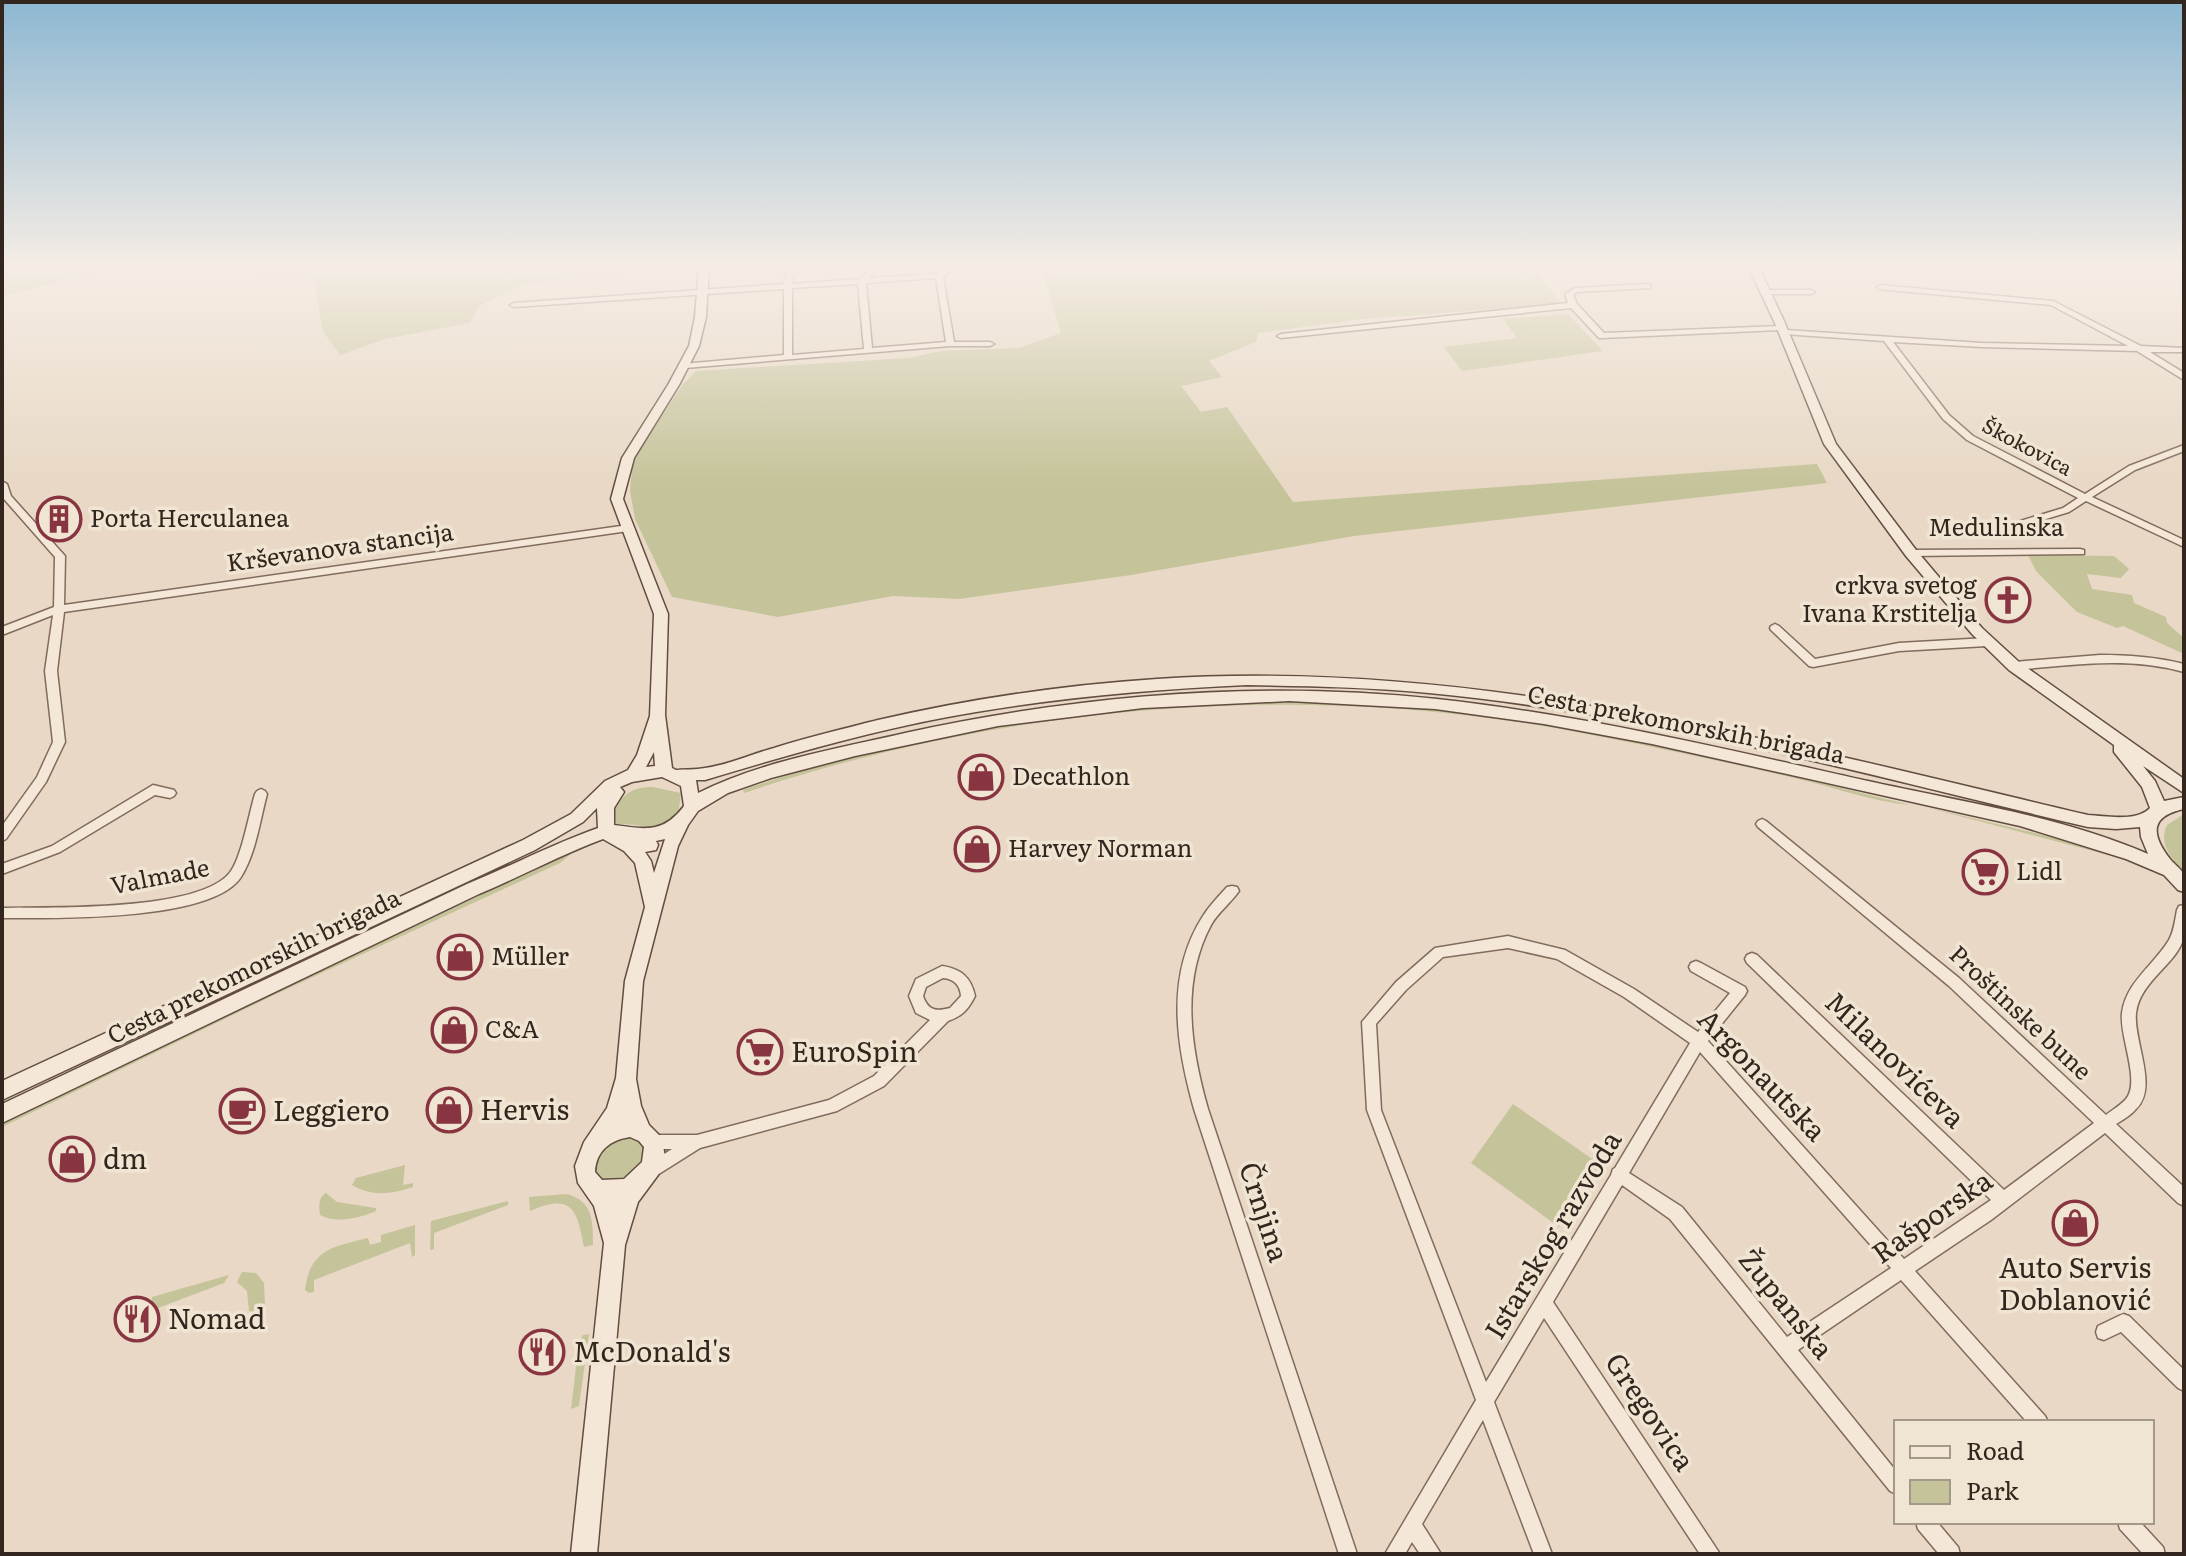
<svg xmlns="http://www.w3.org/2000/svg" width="2186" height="1556" viewBox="0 0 2186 1556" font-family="Literata,serif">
<rect width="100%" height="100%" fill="#e8d8c5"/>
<g fill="#c5c39a">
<path d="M2 266H124L2 296Z"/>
<path d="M257 266H633L635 271 527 284 480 305 470 323 385 339 340 355 322 330 315 281 257 273Z"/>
<path d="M1041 266H1532L1561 304 1364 319 1258 333 1256 342 1209 361 1222 377 1181 386 1201 412 1227 407 1293 502 1817 464 1827 483 1354 536 1131 575 959 599 893 596 778 617 672 597 635 519 630 491 633 459 683 384 696 371 908 358 941 351 1019 348 1061 333Z"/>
<path d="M1568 314 1603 351 1462 371 1444 347 1517 338 1503 319Z"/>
<path d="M2028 555 2114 556 2129 569 2121 578 2087 574 2092 589 2132 595 2134 603 2166 617 2167 623 2184 638V654L2123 626 2117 628 2077 612 2036 571Z"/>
<path d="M1225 703H1318L1431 709 1550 724 1704 754 1910 805C1873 802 1834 787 1798 779 1717 760 1637 743 1555 728 1287 681 1002 706 744 793L743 790C899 735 1060 712 1225 703Z"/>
<path d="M653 787 681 793 678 816C650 834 645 823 616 824L614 812C621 794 634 786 653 787Z"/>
<path d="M1921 806 2090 846 2116 853V857Z"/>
<path d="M2184 814V872C2171 859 2158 843 2167 825Z"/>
<path d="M572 853 560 863 274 995 2 1127V1121L273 990Z"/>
<path d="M1513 1104 1601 1165 1559 1227 1471 1163Z"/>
<path d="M648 1135V1172L598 1189 587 1156 601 1138Z"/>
<path d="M405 1165 403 1185 413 1183V1187C392 1194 372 1197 352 1185L356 1178Z"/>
<path d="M326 1193 337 1202 376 1208V1211C359 1218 336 1224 320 1215 319 1207 318 1197 326 1193Z"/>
<path d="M566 1194C593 1200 593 1221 593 1245L584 1247C577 1209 572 1193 530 1211L529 1197Z"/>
<path d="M508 1201V1205L434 1233V1249L430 1250 431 1221Z"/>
<path d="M415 1225V1255L412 1257 410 1243 314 1280V1292L309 1293 305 1290C310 1248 334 1247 368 1238L370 1245 381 1242V1235Z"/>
<path d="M242 1272 256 1273 264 1283 265 1305 257 1313 249 1311 247 1291 237 1282Z"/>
<path d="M229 1275 224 1283 150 1311 152 1297Z"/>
<path d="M589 1334 579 1406 571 1409 579 1342 583 1335Z"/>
</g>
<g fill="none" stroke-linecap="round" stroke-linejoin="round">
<g stroke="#816b5d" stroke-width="3">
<g id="street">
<path d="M791 266H799L793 277 792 284 861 279 873 266H881L869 278 937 274 948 266H957L943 277 954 342H990L994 344 990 346H950L685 368 681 366 682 364 784 355V289L514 307 510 305 514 303 784 284 785 277ZM936 278 946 342 872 348 866 283ZM858 284 864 349 792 355V288Z"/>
<path d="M1647 284H1650V288L1577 292 1573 295 1577 304 1604 333 1782 326H1785V330L1982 343 2128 346 2051 305 1878 289 1877 287 1881 285 2053 301 2141 346 2184 348V352H2150L2184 373V380L2137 351 1982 347 1893 342 1949 415 1973 436 2085 494 2129 466 2184 445V451L2135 470 2092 497 2184 540V547L2086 501 2069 512 2013 529H2007V525L2063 508 2078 498 1967 440 1943 419 1884 341 1784 334H1781V330L1602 338H1599L1571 308 1281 338 1277 336 1281 334 1568 303 1565 294 1575 288Z"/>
<path d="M1761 290H1811L1815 292 1811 294H1761Z"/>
<path d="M2 481 7 484 11 496 65 556 64 605 628 525 633 528 628 531 64 612 57 671 65 742 46 782 6 839 2 841V826L37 777 53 742 45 671 53 615 2 635V627L54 607 55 557 4 499Z"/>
<path d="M2080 549 2084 550V554L1911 556 1906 553 1911 550Z"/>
<path d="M1775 624 1779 626 1815 659 1899 643 1987 638 1992 642 1987 646 1899 651 1813 667 1809 666 1771 630 1770 628 1771 626Z"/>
<path d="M2100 655C2129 655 2156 657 2184 664V672C2128 656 2071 665 2014 670L2008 666 2014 662Z"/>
<path d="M153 785 174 790 176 793 174 796 170 798 155 795 60 852 2 874V864L52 846Z"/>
<path d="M261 789 265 791 267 794C260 820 256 853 241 877 212 922 53 918 2 918V908C50 907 203 912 231 871 242 855 249 814 255 794L257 791Z"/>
<path d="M1762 819 1766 821 1959 978 2106 1115C2112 1110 2121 1105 2126 1099 2141 1081 2119 1036 2122 1013 2126 982 2154 965 2169 940 2174 931 2175 920 2177 910L2179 906 2184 905C2184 914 2186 926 2184 936 2179 963 2140 980 2136 1013 2133 1041 2159 1087 2136 1109 2131 1115 2123 1120 2116 1124L2184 1187V1206L2178 1203 2105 1133 1991 1220 1915 1271 2045 1416 2048 1422H2027L1901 1280 1798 1350 1896 1471V1494L1890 1491 1670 1219 1622 1185 1553 1302 1720 1554H1700L1544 1318 1494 1402 1552 1554H1534L1483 1420 1422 1524 1441 1554H1420L1412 1542 1405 1554H1385L1476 1400 1367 1110 1362 1022 1396 982 1435 948 1508 936 1565 950 1634 989 1698 1032 1730 993 1691 971 1689 967 1691 963 1696 961 1701 963 1745 987 1747 991 1745 995 1708 1041 1904 1259 1991 1200 1747 963 1745 959 1747 955 1752 953 1757 955 2004 1190 2094 1123 1949 986 1758 827 1756 824 1758 821ZM1508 948 1557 959 1624 997 1690 1043 1615 1168 1613 1169 1611 1175 1486 1382 1381 1110 1376 1024 1406 990 1443 957ZM1700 1052 1891 1268 1787 1337 1682 1207 1629 1173Z"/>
<path d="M1232 886 1237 887 1239 891C1231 903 1218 912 1211 925 1180 983 1191 1049 1208 1109L1357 1554H1339L1194 1109C1176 1045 1165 975 1203 916 1210 905 1219 896 1227 887Z"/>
<path d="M942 966C961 969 971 977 975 996 968 1010 962 1016 948 1021L884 1086 837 1111 700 1148 654 1177 649 1179 644 1177 641 1172 644 1167 672 1149H654L649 1147 646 1142 649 1137 654 1135H697L829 1100 874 1076 930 1020 916 1013 909 996 916 979ZM943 978C954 979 960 985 961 996L950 1008C935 1012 928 1010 923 996L926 987Z"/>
<path d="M2123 1314 2129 1316 2184 1370V1391L2178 1388 2121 1332 2104 1340 2098 1338 2096 1332 2098 1326Z"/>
<path d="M1916 1522H1937L1958 1547 1960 1554H1939L1918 1529Z"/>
<path d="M2118 1522H2140L2163 1547 2165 1554H2143L2120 1529Z"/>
</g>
</g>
<g stroke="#624d40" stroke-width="3">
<path id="secondary" d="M699 266H709L706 317 699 346 679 385 634 458 623 499 668 614 665 715 672 768 676 770C685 769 695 770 705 768 728 765 751 754 774 748 808 737 843 729 878 720 969 699 1064 685 1157 679 1474 658 1782 743 2088 815 2106 816 2137 822 2150 808L2142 787 2114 752V745L2009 670 1972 634 1906 556 1824 444 1774 321 1748 266H1758L1784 321 1836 444 1916 550 1982 628 2019 662 2184 779V793L2143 766 2155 781 2164 801 2184 797V809C2151 816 2150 833 2170 859 2173 863 2180 868 2183 873 2185 878 2184 886 2184 892L2178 890 2164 875 2126 859 2020 826 1652 744 1544 724 1435 709 1289 701 1143 708 998 726 855 756 771 778 728 793 698 811 688 825 678 846 643 981 636 1079 641 1106 649 1125 661 1137 665 1156 658 1175 638 1202 625 1245 597 1554H571L604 1243 594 1206 578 1183 575 1166 584 1142 607 1108 616 1078 625 981 645 907 635 863 624 851 603 839C560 855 522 876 479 894L2 1123V1104L467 884C511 866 553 844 598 828L597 808 583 822 535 850 2 1100V1081L523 840 571 814 605 781 628 770 637 755 650 716 654 614 611 499 622 458 668 385 689 346 695 317ZM1247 685C1308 686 1368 687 1429 693 1652 714 1871 776 2088 827L2116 829 2140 827 2141 837 2148 854C2060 816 1962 802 1868 781 1725 749 1583 715 1437 699 1260 680 1079 695 905 733 836 749 762 761 698 793L696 780H705C794 753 884 727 976 712 1066 697 1156 689 1247 685ZM654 752 655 766 646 767ZM662 777 681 786 684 806C663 834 645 829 614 825V808L624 792 620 787 632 782ZM665 839 654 873 651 861 645 852 656 850 658 845 656 841ZM630 1137 639 1141 644 1147 642 1162 624 1179 602 1180 595 1172C596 1151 610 1140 630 1137Z"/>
</g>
<use href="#street" fill="#f4e7d7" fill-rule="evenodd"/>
<use href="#secondary" fill="#f4e7d7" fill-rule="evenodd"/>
</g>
<linearGradient id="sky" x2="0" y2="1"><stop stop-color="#8db7d2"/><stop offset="0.55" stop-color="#f5ede5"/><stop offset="1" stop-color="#f5ede5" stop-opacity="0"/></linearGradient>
<rect width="2186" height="484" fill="url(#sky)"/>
<defs>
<g id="building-ring" transform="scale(2.3)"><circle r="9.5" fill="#f0e4d3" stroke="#883541" stroke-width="1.5"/><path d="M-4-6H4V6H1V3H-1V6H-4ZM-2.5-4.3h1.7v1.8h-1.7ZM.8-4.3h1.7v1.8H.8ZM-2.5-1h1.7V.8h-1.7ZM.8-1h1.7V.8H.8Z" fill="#883541"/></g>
<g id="church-ring" transform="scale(2.3)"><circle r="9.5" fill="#f0e4d3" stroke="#883541" stroke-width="1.5"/><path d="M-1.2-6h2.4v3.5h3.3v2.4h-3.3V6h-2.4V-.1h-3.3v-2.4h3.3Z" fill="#883541"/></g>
<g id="shop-ring" transform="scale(2.3)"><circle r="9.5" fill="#f0e4d3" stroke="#883541" stroke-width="1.5"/><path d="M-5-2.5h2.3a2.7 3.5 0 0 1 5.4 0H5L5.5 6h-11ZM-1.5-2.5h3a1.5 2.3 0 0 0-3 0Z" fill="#883541"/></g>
<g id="supermarket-ring" transform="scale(2.3)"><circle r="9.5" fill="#f0e4d3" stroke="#883541" stroke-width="1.5"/><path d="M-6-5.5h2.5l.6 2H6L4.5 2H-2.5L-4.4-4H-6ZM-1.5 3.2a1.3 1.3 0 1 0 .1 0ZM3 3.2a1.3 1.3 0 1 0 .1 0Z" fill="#883541"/></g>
<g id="cafe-ring" transform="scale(2.3)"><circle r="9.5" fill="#f0e4d3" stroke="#883541" stroke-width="1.5"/><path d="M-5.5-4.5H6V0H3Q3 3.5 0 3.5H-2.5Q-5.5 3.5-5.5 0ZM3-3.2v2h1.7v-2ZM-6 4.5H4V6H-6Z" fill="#883541"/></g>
<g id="restaurant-ring" transform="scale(2.3)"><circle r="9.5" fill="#f0e4d3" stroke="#883541" stroke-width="1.5"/><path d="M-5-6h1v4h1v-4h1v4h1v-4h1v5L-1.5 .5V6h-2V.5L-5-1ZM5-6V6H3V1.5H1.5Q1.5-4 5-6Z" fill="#883541"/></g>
</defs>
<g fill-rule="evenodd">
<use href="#building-ring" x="59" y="519"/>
<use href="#church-ring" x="2008" y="600"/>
<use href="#shop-ring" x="981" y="777"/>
<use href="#shop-ring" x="977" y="849"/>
<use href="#supermarket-ring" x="1985" y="872"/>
<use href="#shop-ring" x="460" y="957"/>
<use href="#shop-ring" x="454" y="1030"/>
<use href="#supermarket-ring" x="760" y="1052"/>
<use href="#shop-ring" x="449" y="1110"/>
<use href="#cafe-ring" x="242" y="1111"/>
<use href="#shop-ring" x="72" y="1159"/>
<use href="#shop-ring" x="2075" y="1223"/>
<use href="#restaurant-ring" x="137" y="1319"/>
<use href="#restaurant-ring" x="542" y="1352"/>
</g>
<g text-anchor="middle" stroke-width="7" stroke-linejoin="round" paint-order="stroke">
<g font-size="20" fill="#32261f" stroke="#f0e4d3">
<text transform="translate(2027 447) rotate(28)" y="7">Škokovica</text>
</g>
<g font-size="24" fill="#32261f" stroke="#f0e4d3" text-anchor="start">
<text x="90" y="527">Porta Herculanea</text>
<text x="1977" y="594" text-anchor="end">crkva svetog<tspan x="1977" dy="28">Ivana Krstitelja</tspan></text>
<text x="1012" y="785">Decathlon</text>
<text x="1008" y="857">Harvey Norman</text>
<text x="2016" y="880">Lidl</text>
<text x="491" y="965">Müller</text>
<text x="485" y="1038">C&amp;A</text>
</g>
<g font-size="24" fill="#32261f" stroke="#f0e4d3">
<text x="1996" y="536">Medulinska</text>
<text transform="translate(340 548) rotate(-8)" y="8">Krševanova stancija</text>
<text transform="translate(1686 725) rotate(11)" y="8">Cesta prekomorskih brigada</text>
<text transform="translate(160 877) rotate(-11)" y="8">Valmade</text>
<text transform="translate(254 967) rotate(-26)" y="8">Cesta prekomorskih brigada</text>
<text transform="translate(2020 1013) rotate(43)" y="8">Proštinske bune</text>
</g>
<g font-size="28" fill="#32261f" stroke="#f0e4d3" text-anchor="start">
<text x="791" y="1062">EuroSpin</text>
<text x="480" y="1120">Hervis</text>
<text x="273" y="1121">Leggiero</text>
<text x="103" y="1169">dm</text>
<text x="2075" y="1278" text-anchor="middle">Auto Servis<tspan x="2075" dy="32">Doblanović</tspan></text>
<text x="168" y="1329">Nomad</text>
<text x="573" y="1362">McDonald's</text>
</g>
<g font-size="28" fill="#32261f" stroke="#f0e4d3">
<text transform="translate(1895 1060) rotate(44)" y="10">Milanovićeva</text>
<text transform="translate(1762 1075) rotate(46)" y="10">Argonautska</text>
<text transform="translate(1264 1212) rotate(72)" y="10">Črnjina</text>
<text transform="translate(1932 1217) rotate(-35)" y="10">Rašporska</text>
<text transform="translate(1553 1235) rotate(-59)" y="10">Istarskog razvoda</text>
<text transform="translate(1786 1304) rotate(51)" y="10">Županska</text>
<text transform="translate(1650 1412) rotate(56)" y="10">Gregovica</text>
</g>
</g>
<rect width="2186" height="1556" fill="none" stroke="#32261f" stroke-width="8"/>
<rect x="1894" y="1420" width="260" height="104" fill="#f0e4d3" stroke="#a4988b" stroke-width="2"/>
<rect x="1910" y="1446" width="40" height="12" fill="#f4e7d7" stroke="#a4988b" stroke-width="2"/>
<text x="1966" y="1460" font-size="24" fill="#32261f">Road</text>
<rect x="1910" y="1480" width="40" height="24" fill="#c5c39a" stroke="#a4988b" stroke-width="2"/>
<text x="1966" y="1500" font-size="24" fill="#32261f">Park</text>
</svg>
